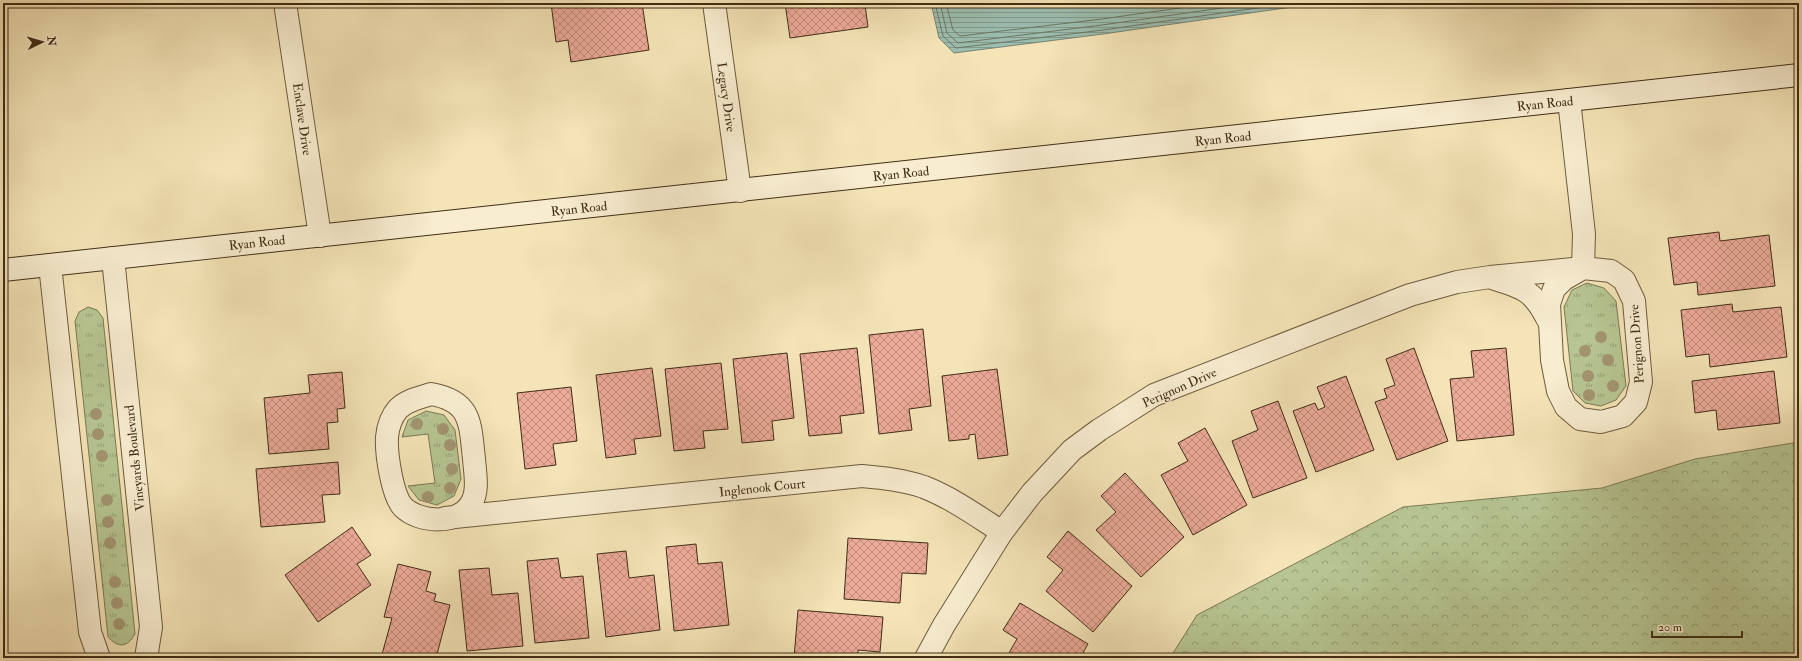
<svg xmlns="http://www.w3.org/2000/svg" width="1802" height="661" viewBox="0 0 1802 661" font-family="'IM FELL Double Pica',serif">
<defs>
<pattern id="grass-tufts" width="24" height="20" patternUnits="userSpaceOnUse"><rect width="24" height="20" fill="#b6c592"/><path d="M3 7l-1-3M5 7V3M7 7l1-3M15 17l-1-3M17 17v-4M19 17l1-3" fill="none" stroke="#96a076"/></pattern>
<pattern id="forest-crowns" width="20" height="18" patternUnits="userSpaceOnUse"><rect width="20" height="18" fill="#b6c592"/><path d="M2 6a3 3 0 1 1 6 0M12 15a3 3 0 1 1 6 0" fill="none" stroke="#96a076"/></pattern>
<pattern id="water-rules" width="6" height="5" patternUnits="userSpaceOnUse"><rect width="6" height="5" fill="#9cbeb0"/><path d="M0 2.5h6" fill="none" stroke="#819b8e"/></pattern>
<pattern id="building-cross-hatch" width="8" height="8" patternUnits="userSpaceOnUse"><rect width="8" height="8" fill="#ecaa98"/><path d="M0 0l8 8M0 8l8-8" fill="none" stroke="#c18b7b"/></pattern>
</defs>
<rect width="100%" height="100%" fill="#f4e4b7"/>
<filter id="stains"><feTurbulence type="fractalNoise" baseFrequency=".005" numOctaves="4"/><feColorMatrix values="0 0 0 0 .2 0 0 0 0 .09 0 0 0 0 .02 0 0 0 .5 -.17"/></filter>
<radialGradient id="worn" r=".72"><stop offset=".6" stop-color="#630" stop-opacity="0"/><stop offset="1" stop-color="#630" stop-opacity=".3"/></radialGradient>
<g fill="url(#grass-tufts)" stroke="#7c7954">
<path d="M1587 283 1604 288 1616 301 1626 386 1616 400 1601 406 1585 403 1573 391 1564 307 1572 290Z"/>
<path d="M88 307 97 310 103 318 135 634C127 648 118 648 108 637L75 321 79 312Z"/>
<path d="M426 411 444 415 455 430 461 479 454 496 437 505 419 500 408 486 435 483 428 434 402 437 408 420Z"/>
</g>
<path fill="url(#forest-crowns)" stroke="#7c7954" d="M1799 442V658H1170L1197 615 1403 507 1602 488 1695 459Z"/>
<path fill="url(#water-rules)" stroke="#788472" d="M931 3H1320L1103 34 954 53 939 38Z"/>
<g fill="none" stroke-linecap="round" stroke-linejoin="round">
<g stroke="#6e7663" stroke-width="1">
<path d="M935 3 943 36 956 48 1103 30 1292 3"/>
<path d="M940 3 947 33 958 43 1102 25 1257 3"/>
<path d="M946 3 953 30 960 36 1102 19 1215 3"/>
</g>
</g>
<g fill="url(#building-cross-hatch)" stroke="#412d16">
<path d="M551 3H642L649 50 571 62 568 40 556 42Z"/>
<path d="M785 3H876V4L865 5 868 27 790 38Z"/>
<path d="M1719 232 1720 241 1769 235 1775 286 1698 295 1697 282 1674 285 1668 238Z"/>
<path d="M1732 304 1733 312 1781 307 1787 357 1710 367 1709 354 1686 357 1681 310Z"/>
<path d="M923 329 931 406 909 409 912 430 879 434 869 335Z"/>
<path d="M857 348 864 413 840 416 842 433 809 436 800 354Z"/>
<path d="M1414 348 1448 441 1397 460 1375 402 1387 398 1384 389 1395 385 1386 359Z"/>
<path d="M1506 348 1514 435 1457 441 1450 379 1474 377 1471 351Z"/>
<path d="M787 353 794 418 772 421 774 440 742 443 733 359Z"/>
<path d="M721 363 728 429 703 431 705 448 674 451 665 369Z"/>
<path d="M652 368 661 436 634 439 636 454 606 458 596 375Z"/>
<path d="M997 369 1008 455 978 459 975 434 969 435V439L949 441 942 376Z"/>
<path d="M1774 371 1780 423 1718 430 1716 410 1695 413 1692 381Z"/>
<path d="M342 372 345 408 337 409 338 422 327 423 329 449 269 454 264 398 310 393 308 375Z"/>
<path d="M1346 376 1374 450 1316 472 1293 411 1315 403 1318 410 1325 407 1317 387Z"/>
<path d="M571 387 577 441 553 444 556 465 525 469 517 393Z"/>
<path d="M1278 401 1307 478 1253 498 1232 441 1258 430 1251 411Z"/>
<path d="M1205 428 1247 505 1193 535 1161 475 1188 461 1178 443Z"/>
<path d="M338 462 340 494 322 495 325 522 261 527 256 469Z"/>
<path d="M1125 473 1184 537 1141 577 1096 530 1116 512 1101 496Z"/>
<path d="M352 527 371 555 357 564 371 585 318 622 285 575Z"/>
<path d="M1068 531 1132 586 1093 632 1046 591 1063 570 1047 557Z"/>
<path d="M848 538 928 543 926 574 902 573 900 603 844 599Z"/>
<path d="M696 544 698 564 722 562 729 625 674 631 666 547Z"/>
<path d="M626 551 629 578 654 575 660 630 606 637 597 554Z"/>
<path d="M558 558 561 578 583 576 589 638 535 643 527 561Z"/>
<path d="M398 564 431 572 426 591 436 594 434 601 450 605 436 658H381L392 618 384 617Z"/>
<path d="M489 568 492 595 518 593 523 646 467 651 459 570Z"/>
<path d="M1020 603 1088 644 1080 658H1006L1017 639 1003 630Z"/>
<path d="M798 610 883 617 880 652 858 650V656H862V658H794Z"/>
</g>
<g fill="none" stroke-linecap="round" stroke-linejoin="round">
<g stroke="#6e5b3e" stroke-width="24">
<g id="minor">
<path d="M285 3 320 236"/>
<path d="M714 3 740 191"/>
<path d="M1569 100 1584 234 1583 268"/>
<path d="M113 258 151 627 146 658"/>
<path d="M50 265 90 632 99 658"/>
<path d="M1495 279C1525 288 1534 292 1548 320"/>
<path d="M431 394C472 401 470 424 474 459 475 473 479 491 471 504 458 525 419 523 403 507 392 495 386 453 387 437 388 427 391 417 398 409 407 400 419 398 431 394Z"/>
<path d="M445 518 862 476C883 478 904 480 924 487 952 498 977 516 1002 532"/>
<path d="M926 658 944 625 1002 532 1032 493 1072 450 1099 430 1154 395 1410 295 1457 282 1490 277 1583 268 1611 271 1624 280 1634 301 1641 382 1636 402 1623 416 1601 422 1580 419 1566 407 1558 391 1552 360 1549 304 1554 289 1564 279 1583 268"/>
</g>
</g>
<g stroke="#412d16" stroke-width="24">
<path id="secondary" d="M3 270 1799 75"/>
</g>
<use href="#minor" stroke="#f8edd0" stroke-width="22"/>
<use href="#secondary" stroke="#f8edd0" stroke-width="22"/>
</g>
<g fill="#a29470">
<circle cx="1601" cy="337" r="6"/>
<circle cx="1585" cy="351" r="6"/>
<circle cx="1608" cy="360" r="6"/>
<circle cx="1588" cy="376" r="6"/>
<circle cx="1613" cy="386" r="6"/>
<circle cx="1589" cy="395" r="6"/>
<circle cx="96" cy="414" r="6"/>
<circle cx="417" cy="424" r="6"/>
<circle cx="443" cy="429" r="6"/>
<circle cx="98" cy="434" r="6"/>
<circle cx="450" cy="445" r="6"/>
<circle cx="102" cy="456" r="6"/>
<circle cx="452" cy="469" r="6"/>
<circle cx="450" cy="488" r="6"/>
<circle cx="428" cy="497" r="6"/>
<circle cx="107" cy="500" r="6"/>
<circle cx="108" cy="522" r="6"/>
<circle cx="110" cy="543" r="6"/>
<circle cx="115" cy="582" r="6"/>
<circle cx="117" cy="603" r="6"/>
<circle cx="119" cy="624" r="6"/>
</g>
<g text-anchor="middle" stroke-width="3" stroke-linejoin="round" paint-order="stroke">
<g font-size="13" fill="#412d16" stroke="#f8edd0">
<text transform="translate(727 97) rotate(82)" y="5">Legacy Drive</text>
<text transform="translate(1545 103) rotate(-6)" y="5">Ryan Road</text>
<text transform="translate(303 119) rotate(82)" y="5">Enclave Drive</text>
<text transform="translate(1223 138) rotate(-6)" y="5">Ryan Road</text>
<text transform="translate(901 173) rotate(-6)" y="5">Ryan Road</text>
<text transform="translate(579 208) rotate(-6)" y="5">Ryan Road</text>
<text transform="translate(257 242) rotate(-6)" y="5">Ryan Road</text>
<text transform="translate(1636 344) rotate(-94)" y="5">Perignon Drive</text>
<text transform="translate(1179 387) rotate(-24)" y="5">Perignon Drive</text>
<text transform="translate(134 458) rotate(-96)" y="5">Vineyards Boulevard</text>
<text transform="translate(762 487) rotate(-6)" y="5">Inglenook Court</text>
</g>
</g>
<rect width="1802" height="661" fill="none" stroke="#f4e4b7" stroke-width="16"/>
<rect x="4" y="4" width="1794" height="653" fill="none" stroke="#412d16" stroke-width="2"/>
<rect x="8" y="8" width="1786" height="645" fill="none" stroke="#412d16"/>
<g transform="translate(42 42) rotate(85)" stroke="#f8edd0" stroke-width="3" paint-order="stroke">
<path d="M0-3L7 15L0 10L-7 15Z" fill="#412d16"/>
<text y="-6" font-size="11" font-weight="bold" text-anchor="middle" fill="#412d16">N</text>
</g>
<path d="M1652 631v6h90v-6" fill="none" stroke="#412d16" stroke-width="2"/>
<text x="1658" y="631" font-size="12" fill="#412d16" stroke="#f8edd0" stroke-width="3" paint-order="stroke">20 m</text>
<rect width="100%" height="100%" filter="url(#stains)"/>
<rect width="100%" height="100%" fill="url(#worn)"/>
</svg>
